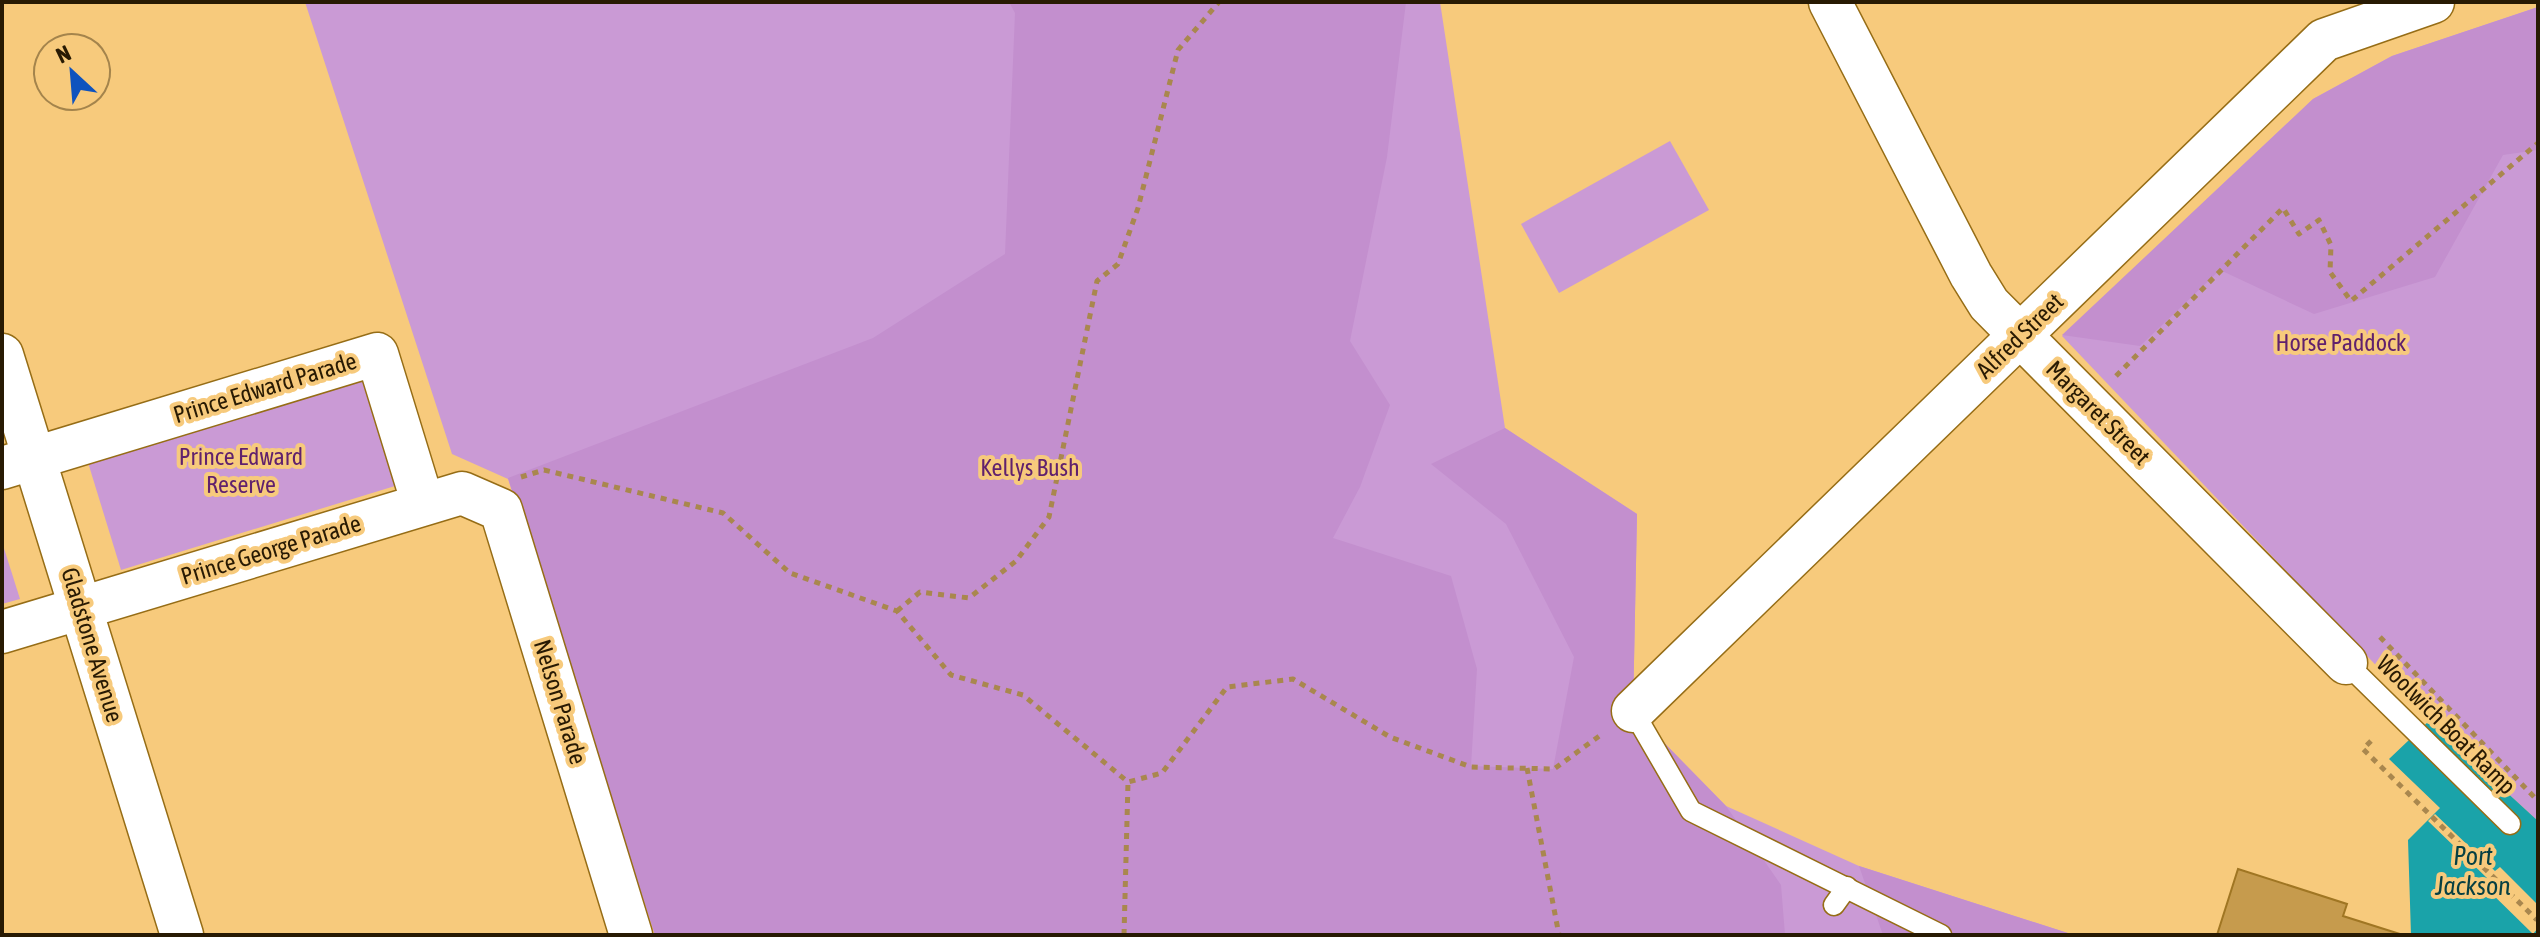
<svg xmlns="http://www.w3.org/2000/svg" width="2540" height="937" viewBox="0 0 2540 937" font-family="'Asap Condensed',sans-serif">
<rect width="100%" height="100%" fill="#f7ca7c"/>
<g fill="#ca9ad5">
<path d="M305 2H1440L1505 428 1637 514 1633 711 1726 806 1859 866 2074 935H655L508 479 452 454Z"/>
<path d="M2538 7V821L2429 721 2062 336 2313 99 2392 56Z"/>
<path d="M1670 141 1709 210 1559 293 1521 224Z"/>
<path d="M361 372 395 486 121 570 86 456Z"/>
<path d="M2 542 20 599 2 604Z"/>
</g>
<g fill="#c38fce">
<path d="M1009 2H1406L1387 157 1350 341 1390 405 1360 487 1333 538 1451 576 1477 669 1471 766 1553 769 1574 657 1506 524 1431 464 1505 428 1637 514 1633 711 1726 806 1781 885 1785 935H655L508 478 873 338 1005 254 1015 13Z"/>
<path d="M2538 7V150L2503 155 2435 277 2314 314 2220 270 2140 346 2062 335 2313 99 2392 56Z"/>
<path d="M1859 866 2074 935H1883Z"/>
</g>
<path fill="#1aa3a9" d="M2429 721 2538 821V935H2411L2408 840 2440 808 2389 759Z"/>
<path fill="#f7ca7c" d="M2435 814 2495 871 2500 867 2538 905V928L2533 934 2482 884 2487 878 2428 821Z"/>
<path fill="#c69b4d" stroke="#a07623" stroke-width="2" d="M2238 869 2347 904 2343 916 2403 935H2217Z"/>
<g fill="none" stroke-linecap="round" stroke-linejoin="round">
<g stroke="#966d16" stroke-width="23">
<g id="lane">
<path d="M2346 663 2510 824"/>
<path d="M1633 711 1691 811 1941 935"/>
<path d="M1834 905 1847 887"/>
</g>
</g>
<g stroke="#966d16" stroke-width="45">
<g id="street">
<path d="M1830 2 1971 275 1989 304 2346 663"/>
<path d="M2 355 182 935"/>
<path d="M2 468 377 354 423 504"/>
<path d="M2 632 462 493 501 510 631 935"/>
<path d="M1633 711 2324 40 2433 2"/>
</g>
</g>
<g stroke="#a9874e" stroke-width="5" stroke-dasharray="6 6" stroke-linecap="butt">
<path d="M2116 376 2283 208 2299 234 2319 220 2331 245 2330 272 2351 301 2538 143"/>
<path d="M521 477 544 470 723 513 790 573 897 611 951 675 1023 695 1128 782 1162 773 1227 687 1293 679 1390 737 1471 767 1554 769 1602 734"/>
<path d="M897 611 920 592 969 598 1016 561 1049 517 1097 281 1118 264 1138 208 1178 50 1219 2"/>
<path d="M2380 637 2538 801"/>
<path d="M2371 741 2363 749 2537 920"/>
<path d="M1527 768 1559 935"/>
<path d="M1124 935 1128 782"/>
</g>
<use href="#lane" stroke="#fff" stroke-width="20"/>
<use href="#street" stroke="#fff" stroke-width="42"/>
</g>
<g text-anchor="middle" stroke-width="8" stroke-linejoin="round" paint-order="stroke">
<g font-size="24" fill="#281a03" stroke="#f7ca7c">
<text transform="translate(2020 336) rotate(-44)" y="8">Alfred Street</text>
<text transform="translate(265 388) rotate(-17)" y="8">Prince Edward Parade</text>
<text transform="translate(2098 413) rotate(45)" y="8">Margaret Street</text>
<text transform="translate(271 550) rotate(-17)" y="8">Prince George Parade</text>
<text transform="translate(92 645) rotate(73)" y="8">Gladstone Avenue</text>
<text transform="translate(560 702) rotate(73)" y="8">Nelson Parade</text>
<text transform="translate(2446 725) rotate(45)" y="8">Woolwich Boat Ramp</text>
</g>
<g font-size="24" fill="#60216d" stroke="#f7ca7c">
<text x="2341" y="351">Horse Paddock</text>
<text x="241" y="465">Prince Edward<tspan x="241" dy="28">Reserve</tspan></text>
<text x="1030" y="476">Kellys Bush</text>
</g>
<g font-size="26" font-style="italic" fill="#074043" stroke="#f7ca7c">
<text x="2473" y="865">Port<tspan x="2473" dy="30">Jackson</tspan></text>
</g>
</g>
<rect width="2540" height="937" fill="none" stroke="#281a03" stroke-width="8"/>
<g transform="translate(72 72) rotate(334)"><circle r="38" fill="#f7ca7c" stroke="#a4844c" stroke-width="2"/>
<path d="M0-6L14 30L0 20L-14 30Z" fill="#0f53be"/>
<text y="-12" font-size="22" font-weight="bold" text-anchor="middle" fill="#281a03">N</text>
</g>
</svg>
